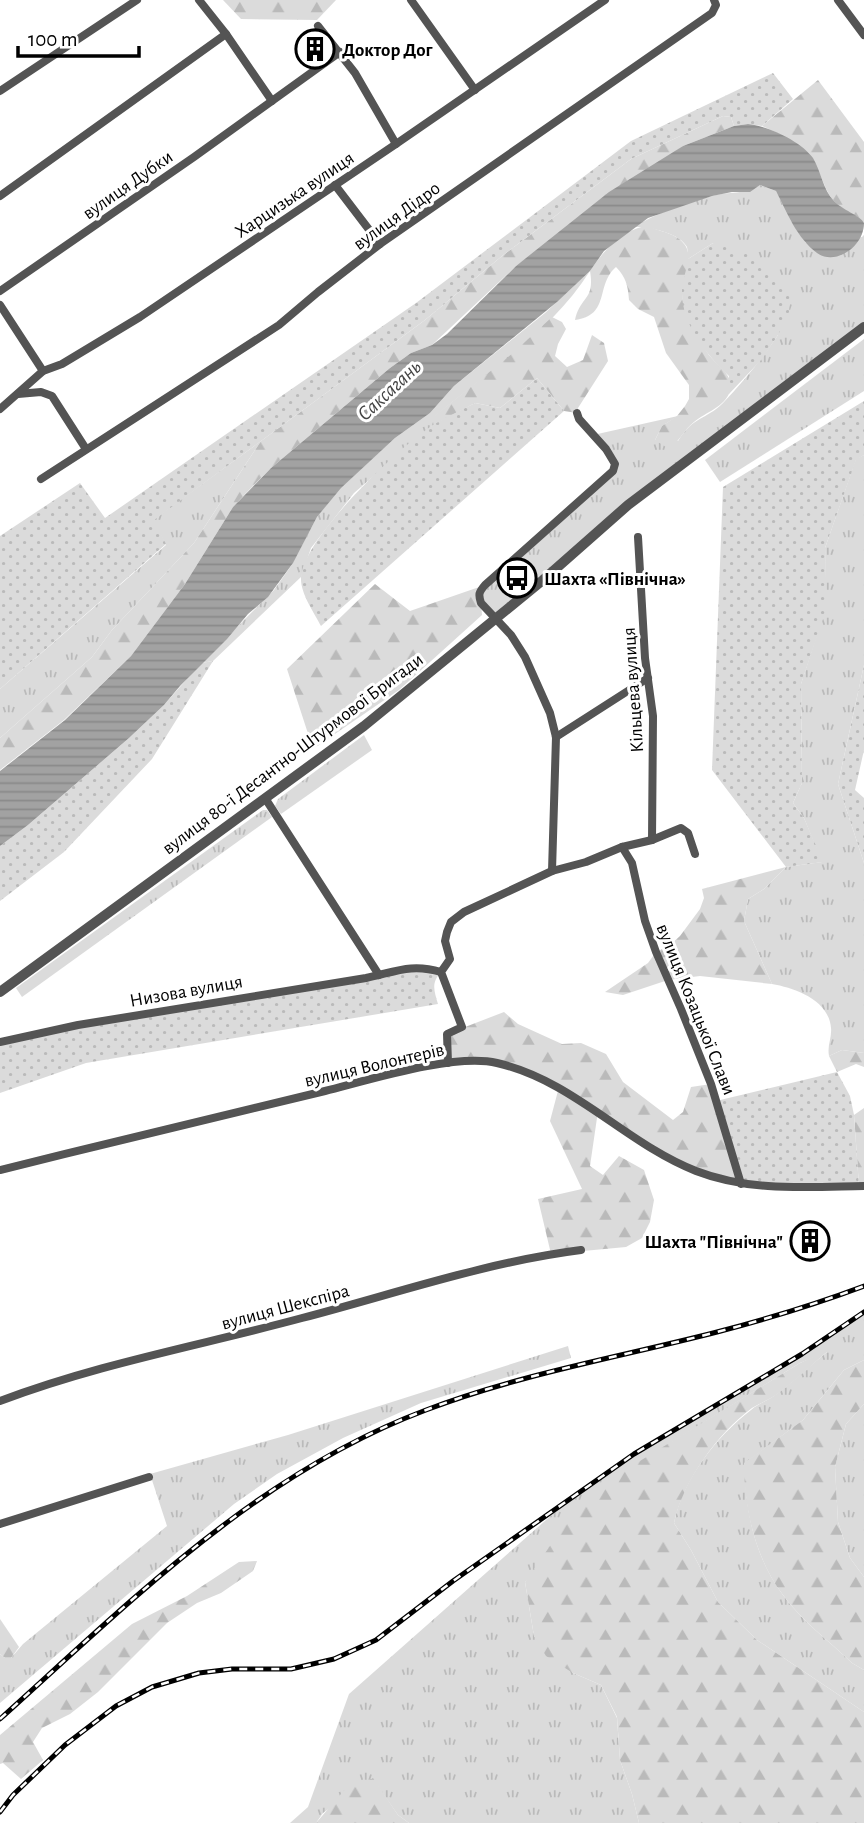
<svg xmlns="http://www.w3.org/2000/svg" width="864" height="1823" viewBox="0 0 864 1823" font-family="'Alegreya Sans',sans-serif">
<defs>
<pattern id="grass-tufts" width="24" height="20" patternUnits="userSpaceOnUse" patternTransform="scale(1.75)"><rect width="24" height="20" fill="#dbdbdb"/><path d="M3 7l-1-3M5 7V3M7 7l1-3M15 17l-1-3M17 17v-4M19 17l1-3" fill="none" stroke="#bababa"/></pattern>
<pattern id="forest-firs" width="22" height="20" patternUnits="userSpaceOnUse" patternTransform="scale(1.75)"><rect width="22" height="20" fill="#dbdbdb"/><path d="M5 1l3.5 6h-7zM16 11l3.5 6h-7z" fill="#bababa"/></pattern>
<pattern id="garden-dots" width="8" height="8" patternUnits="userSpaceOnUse" patternTransform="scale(1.75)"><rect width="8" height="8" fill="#dbdbdb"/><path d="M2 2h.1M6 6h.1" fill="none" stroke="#bababa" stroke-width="1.8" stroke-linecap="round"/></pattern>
<pattern id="water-rules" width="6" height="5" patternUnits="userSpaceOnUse" patternTransform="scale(1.75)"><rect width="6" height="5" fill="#a2a2a2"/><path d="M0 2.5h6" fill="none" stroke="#8a8a8a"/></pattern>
</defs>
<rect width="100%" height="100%" fill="#fff"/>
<g fill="url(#grass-tufts)">
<path d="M760 185 776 191 791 221 806 243 862 237 864 235V327L696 453 495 618 481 603 479 592 615 464 593 435 678 416 662 426 655 440 678 441C693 416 706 420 723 403 743 382 762 359 778 335L713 243 688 259C688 255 688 251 687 247 680 233 648 226 634 227 656 213 686 203 712 196 729 191 745 195 760 185Z"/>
<path d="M590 271C552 331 488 372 434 417L432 426 354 493 311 548 301 577 213 661 201 663 274 590 291 566 317 517 340 488 395 438 430 413 454 386 545 313Z"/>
<path d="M864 339V391L720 482 705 460Z"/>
<path d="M261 441 194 543 112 630 92 657 0 738V689L166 545 153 520Z"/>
<path d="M864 455V665L838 784 864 863V1053L842 1050 829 1056C827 1045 832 1038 831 1028 829 1000 795 988 772 984L744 921 748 899 764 889 786 867 822 862 804 818 793 803 802 783 801 684 826 607 825 548 856 459Z"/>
<path d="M364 735 372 750 281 814 275 806 278 799Z"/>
<path d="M263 810H267L272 817 22 997 16 988Z"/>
<path d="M864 1312V1360L844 1370 803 1420 745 1463C744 1508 755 1558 783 1595 801 1620 829 1641 852 1663L864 1670V1712L757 1640 718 1602 691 1550 674 1523C683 1479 716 1437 751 1410 759 1403 770 1400 778 1393 795 1380 811 1365 827 1352L800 1363 656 1452 525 1582 534 1636 573 1673 601 1685 617 1718 620 1760 632 1794 639 1823H409L398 1815 372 1778 323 1813 316 1823H290L308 1807 349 1694 563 1505 634 1454 801 1354Z"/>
<path d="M568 1346 571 1358 421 1403 343 1438 277 1474 234 1504 0 1703V1654L5 1658H11L23 1644 167 1526 150 1474 288 1435Z"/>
<path d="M864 1404V1577L850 1558 838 1522 835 1467 846 1424Z"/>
</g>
<g fill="url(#forest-firs)">
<path d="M223 0H336L317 20 241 19Z"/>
<path d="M818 80 864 142V223C856 213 841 211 833 200 827 193 824 183 820 175 808 149 788 137 762 126Z"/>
<path d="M723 116 731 117 734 126 683 146 516 266 432 345 411 353 390 368 271 468 250 489 233 507 185 584 131 656 64 720 0 770V738L92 657 112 630 194 543 261 441 425 320 502 256 631 159Z"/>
<path d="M648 226C660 232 677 233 685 245 693 257 685 275 683 287 679 311 696 332 707 352 715 365 735 374 730 391 725 407 706 412 694 422 685 429 681 438 673 446L666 447 655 440 662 426 677 416 685 406 689 399V385L666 353 654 317 638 309 629 300C628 286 626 277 616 267 595 285 611 315 575 320 580 296 595 301 590 271 603 251 624 228 648 226Z"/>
<path d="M552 317 562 322 566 329 558 344 555 356 567 367 583 360 592 335 604 343 608 361 578 408 577 413 564 411 537 378 500 408 475 403 432 426 433 417 513 353Z"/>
<path d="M375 584 410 611 485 585 481 603 482 615 399 690 313 749 287 669Z"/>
<path d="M786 867 764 889 748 899 744 921 772 984 700 976 668 980 623 995 605 992 648 963 656 952 670 945 680 936 700 909 704 898 702 889Z"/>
<path d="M504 1012 518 1024 562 1044 581 1043 606 1054 623 1082 673 1120 683 1112 691 1087 711 1084 741 1184 670 1158 598 1111 590 1166 603 1175 619 1156 644 1170 654 1200 650 1222 642 1238 626 1247 551 1254 538 1199 582 1189 550 1121 559 1087 495 1062 448 1063 447 1034Z"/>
<path d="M842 1050 864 1053V1067L856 1064 837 1072 829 1056Z"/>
<path d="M864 1108V1186H859L854 1115Z"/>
<path d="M830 1349C813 1364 795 1381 776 1395 769 1400 760 1403 752 1408 718 1433 683 1481 674 1523L691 1550 718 1602 757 1640 864 1712V1823H639L632 1794 620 1760 617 1717 601 1685 573 1673 546 1656 534 1636 525 1582 586 1494 800 1363Z"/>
<path d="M864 1360V1404L846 1424 835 1467 838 1522 850 1558 864 1577V1670L852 1663C829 1641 801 1620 783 1595 755 1558 744 1508 744 1463L803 1420 844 1370Z"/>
<path d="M257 1561 253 1571 221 1593 197 1603 167 1623 98 1692 70 1714 42 1728 33 1742 43 1760 21 1779 3 1763 0 1764V1735L132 1624 187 1596 239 1562Z"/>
<path d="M0 1619 19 1647 11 1658H5L0 1654Z"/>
<path d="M373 1778 398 1815 409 1823H316L347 1787Z"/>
</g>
<g fill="url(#garden-dots)">
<path d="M773 73 793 99 762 126 748 124 734 126 731 117 723 116 631 159 502 256 425 320 154 520 166 544 0 689V536L80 483 105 518 416 303 631 141Z"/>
<path d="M713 243 754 255 783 282 790 298 789 312 778 335 762 359 729 394V376C707 356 681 323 682 291 682 281 687 270 688 259Z"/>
<path d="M537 378 564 411 321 626C314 612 300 593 301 577 304 537 399 447 433 425 446 417 461 410 475 403L500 408Z"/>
<path d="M864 401V455L856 460 825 548 827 607 801 684 802 783 793 803 804 818 823 862 786 867 712 770 723 487Z"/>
<path d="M213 661 152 759 64 852 0 901V846L28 825 129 738 164 705 201 663Z"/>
<path d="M864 665V750L855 790 864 798V863L838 784Z"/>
<path d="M405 969 441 972C431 983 434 990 438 1004L86 1063 0 1093V1042Z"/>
<path d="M837 1072 850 1096 854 1115 859 1186 741 1184 716 1101Z"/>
</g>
<path fill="url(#water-rules)" d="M748 124C768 126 801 141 813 158 821 171 823 190 834 201 841 209 861 216 864 223 864 247 835 266 817 253 797 238 787 213 776 191L760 185 750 192H732L712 196 648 218 604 251 590 271 557 302 454 386 430 413 395 438 341 488 317 517 293 563 268 597 248 614 227 639 180 686 164 705 129 738 28 825 0 846V771L65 720 131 656 185 584 233 507 271 468 390 368 411 353 432 345 447 334 516 266 609 192 683 146 734 126Z"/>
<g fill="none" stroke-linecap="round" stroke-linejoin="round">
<g stroke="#545454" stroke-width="8">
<path d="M199 0 226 34 272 101"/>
<path d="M411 0 475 90"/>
<path d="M838 0 864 35"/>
<path d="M318 26 355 73 396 144"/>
<path d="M0 91 137 0"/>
<path d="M335 185 380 244"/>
<path d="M0 196 226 34"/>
<path d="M0 291 194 157 340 52"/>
<path d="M0 305 43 371"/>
<path d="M18 394 41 392 52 396 86 449"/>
<path d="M0 409 43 371 62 364 140 317 396 144 605 0"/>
<path d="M41 479 279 325 318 292 380 244 712 13 716 5 714 0"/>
<path d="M638 537 645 658 653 716 652 840"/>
<path d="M556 737 648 678"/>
<path d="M265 798 379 975"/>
<path d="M622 847 632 863 645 921 656 952 681 1009 711 1084 741 1184"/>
<path d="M552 871 556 737 550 713 525 657 511 635 481 603C478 594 479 592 485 585L613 471 615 464 606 449 579 419 577 413"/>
<path d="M0 1042 78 1025 366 978C395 972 411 963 441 972"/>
<path d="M448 1063 447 1034 462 1027 441 972 450 959 445 941 447 932 451 922 464 912 552 871 586 862 622 847 652 840 681 828 688 833 695 854"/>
<path d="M0 1170C108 1143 216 1117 325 1091 369 1080 454 1053 497 1063 574 1081 625 1143 696 1171 750 1192 808 1187 864 1186"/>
<path d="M0 1401C97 1364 202 1345 302 1318 394 1294 486 1262 581 1250"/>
<path d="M0 1524 149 1477"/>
</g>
<path stroke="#545454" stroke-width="10" d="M0 992 364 726 543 580 628 505 864 327"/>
<g stroke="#000" stroke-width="5">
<g id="rail">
<path d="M0 1719C131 1601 258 1473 426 1410 520 1374 620 1357 717 1332 767 1319 816 1304 864 1286"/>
<path d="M0 1812 13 1795 65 1745 116 1706 152 1687 199 1673 232 1669H291L334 1659 376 1640 453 1581 634 1454 802 1354 864 1312"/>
</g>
</g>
<use href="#rail" stroke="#fff" stroke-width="2.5" stroke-dasharray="8" stroke-linecap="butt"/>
</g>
<defs>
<g id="building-ring" transform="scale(2.0125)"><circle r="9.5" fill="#fff" stroke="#000" stroke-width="1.5"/><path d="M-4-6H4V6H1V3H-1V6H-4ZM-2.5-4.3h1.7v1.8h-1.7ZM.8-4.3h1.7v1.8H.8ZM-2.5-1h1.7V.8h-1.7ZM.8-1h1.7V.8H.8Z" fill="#000"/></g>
<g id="bus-ring" transform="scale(2.0125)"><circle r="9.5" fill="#fff" stroke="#000" stroke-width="1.5"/><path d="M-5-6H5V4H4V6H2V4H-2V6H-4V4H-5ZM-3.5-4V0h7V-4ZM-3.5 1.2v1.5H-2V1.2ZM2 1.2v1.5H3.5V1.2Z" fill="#000"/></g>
</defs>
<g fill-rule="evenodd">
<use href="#building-ring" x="315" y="49"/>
<use href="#bus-ring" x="517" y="578"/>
<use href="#building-ring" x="810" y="1241"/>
</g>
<g text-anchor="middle" stroke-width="6" stroke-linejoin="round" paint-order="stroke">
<g font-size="19" font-weight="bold" fill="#000" stroke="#fff" text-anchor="start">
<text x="342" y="56">Доктор Дог</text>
<text x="544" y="585">Шахта «Північна»</text>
<text x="783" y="1248" text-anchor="end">Шахта "Північна"</text>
</g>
<g font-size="19" fill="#000" stroke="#fff">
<text transform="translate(127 184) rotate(-35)" y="7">вулиця Дубки</text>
<text transform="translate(294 194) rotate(-34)" y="7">Харцизька вулиця</text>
<text transform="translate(396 215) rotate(-36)" y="7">вулиця Дідро</text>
<text transform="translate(632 690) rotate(-94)" y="7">Кільцева вулиця</text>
<text transform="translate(292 753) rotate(-37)" y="7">вулиця 80-ї Десантно-Штурмової Бригади</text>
<text transform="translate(186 990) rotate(-10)" y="7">Низова вулиця</text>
<text transform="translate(697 1009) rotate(68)" y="7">вулиця Козацької Слави</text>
<text transform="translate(374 1064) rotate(-13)" y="7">вулиця Волонтерів</text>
<text transform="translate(285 1306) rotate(-15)" y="7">вулиця Шекспіра</text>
</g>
<g font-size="21" font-style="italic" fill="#434343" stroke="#fff">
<text transform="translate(389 390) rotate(-43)" y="7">Саксагань</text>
</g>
</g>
<path d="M18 46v10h121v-10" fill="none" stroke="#000000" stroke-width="3.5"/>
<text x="28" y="46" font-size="21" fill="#000000" stroke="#ffffff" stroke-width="5" paint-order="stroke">100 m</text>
</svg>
